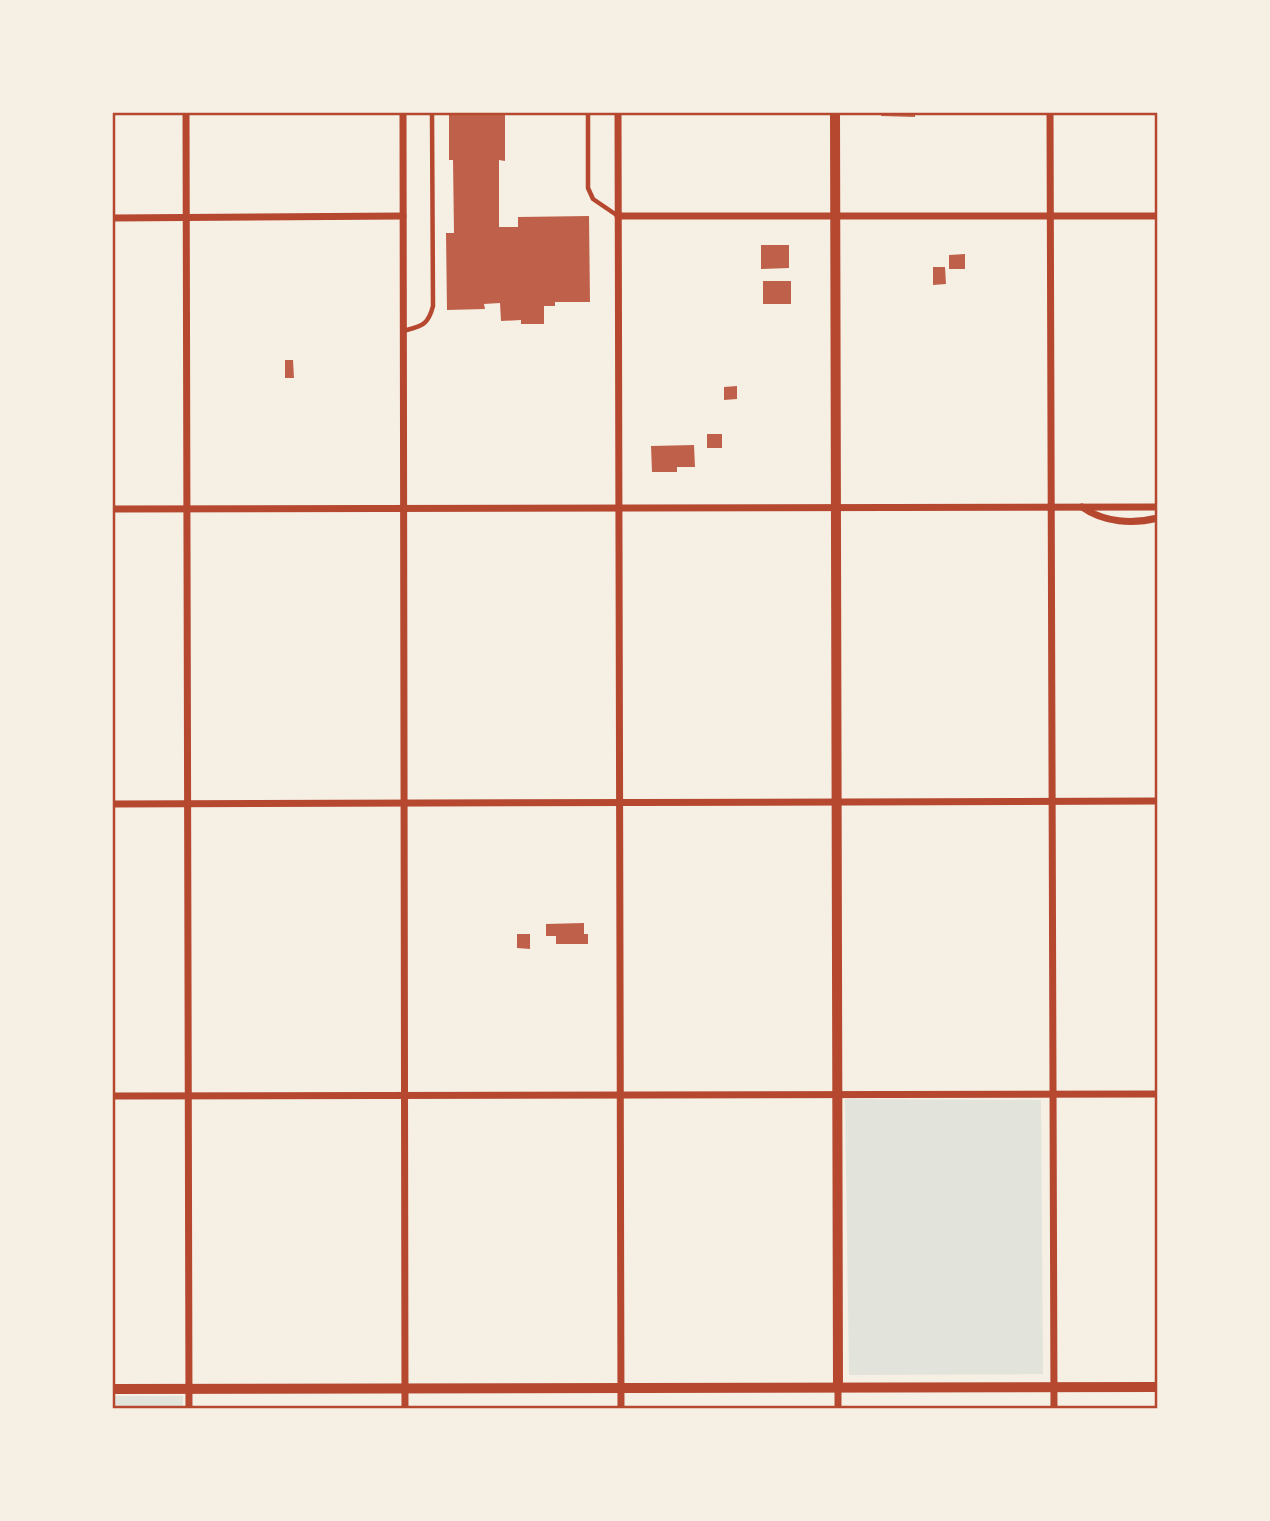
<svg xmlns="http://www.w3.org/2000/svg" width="1270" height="1521" viewBox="0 0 1270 1521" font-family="'Noto Sans',sans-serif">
<rect width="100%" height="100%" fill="#f6efe4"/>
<g fill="#e2e4dc">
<path d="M845 1099 1041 1100 1043 1374 849 1375Z"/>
<rect x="112" y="1396" width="71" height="13"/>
</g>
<g fill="#bf614a">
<path d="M449 112H505V161L499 160V227H518V217L589 216 590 302H555V306H544V324H521V320L501 321 500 303 484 304 485 309 447 310 446 233H454L453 160H449Z"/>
<path d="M881 112H915V117L881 116Z"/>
<path d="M761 245H789V268L761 269Z"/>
<path d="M965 254V269H949V255Z"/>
<path d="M933 267H945L946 284 933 285Z"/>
<rect x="763" y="281" width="28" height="23"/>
<path d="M285 360H293L294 378H285Z"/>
<path d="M737 386V399L724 400V387Z"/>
<rect x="707" y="434" width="15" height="14"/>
<path d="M694 445 695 467H677V472H652L651 446Z"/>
<path d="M584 923V934H588V944H556V936H546V924Z"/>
<path d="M517 934H530V949L517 948Z"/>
</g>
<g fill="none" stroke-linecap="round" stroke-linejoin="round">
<g stroke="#b5482f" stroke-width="4.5">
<path d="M588 112V188L593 199 618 216"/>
<path d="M403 331C421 326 428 326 433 306L432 112"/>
</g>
<g stroke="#b5482f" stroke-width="7">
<path d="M186 112 189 1409"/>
<path d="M403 112 405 1409"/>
<path d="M618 112 621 1409"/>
<path d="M1050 112 1054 1409"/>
<path d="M618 216H1158"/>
<path d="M112 218 403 216"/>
<path d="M1082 507C1104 523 1133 524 1158 518"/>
<path d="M112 509 1158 507"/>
<path d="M112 804 1158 801"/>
<path d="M112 1096 1158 1094"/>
<path d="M838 1387V1409"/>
</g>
<g stroke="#b5482f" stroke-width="10">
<path d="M835 112 838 1387"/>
<path d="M112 1389 1158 1387"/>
</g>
</g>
<rect width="1270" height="1521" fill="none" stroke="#f6efe4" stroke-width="228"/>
<rect x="114" y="114" width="1042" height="1293" fill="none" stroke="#b5482f" stroke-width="2.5"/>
</svg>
